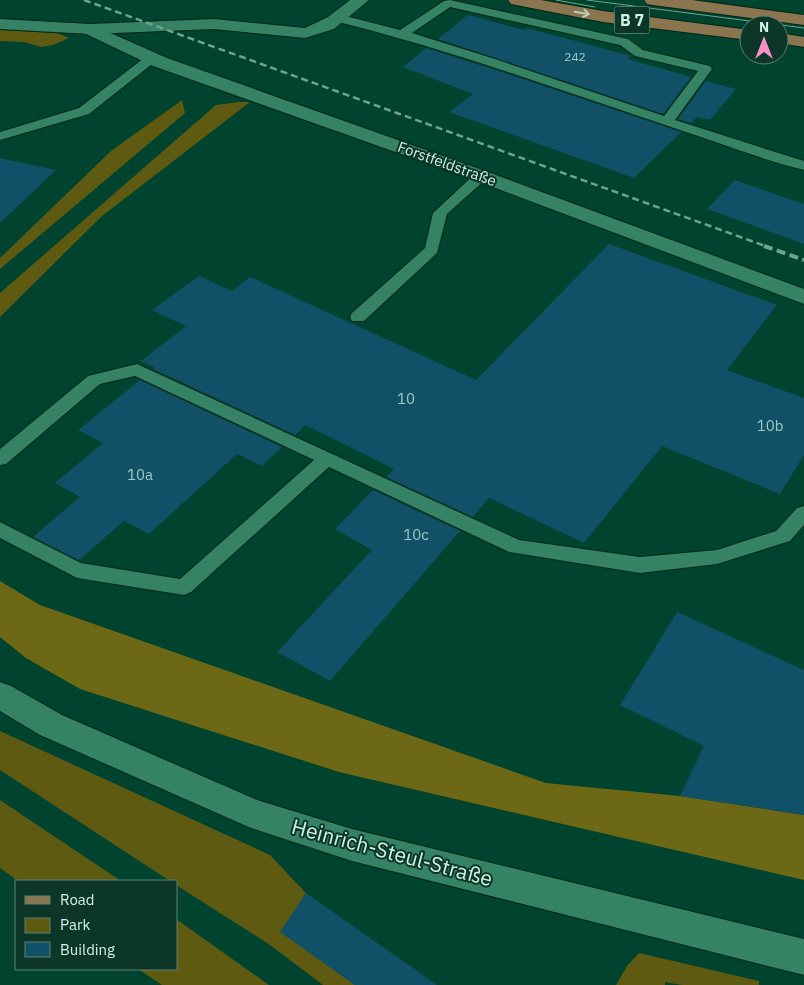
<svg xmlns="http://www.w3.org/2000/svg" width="804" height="985" viewBox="0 0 804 985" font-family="'IBM Plex Sans',sans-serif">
<rect width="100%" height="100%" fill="#00432f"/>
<g fill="#5e5a11">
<path d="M0 30 57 33 69 38 53 45 41 47 24 42 0 41Z"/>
<path d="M182 100 185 113 0 269V258L111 151Z"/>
<path d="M239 102H250L102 216 0 317V293L216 105Z"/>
<path d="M0 731 270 855 306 893 281 932 355 985H323L270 945 176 885V881H170L0 770Z"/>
<path d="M0 800 121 881H18L0 868Z"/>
<path d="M176 919 269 985H162L138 969H176Z"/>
<path d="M639 953 759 981V985H682L665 982V985H616L627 966Z"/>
</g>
<path fill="#6c6815" d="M0 581 40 605 546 783 680 796 804 815V880L339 772 80 689 26 658 0 637Z"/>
<g fill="#115167">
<path d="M468 15 524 30 527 28 631 56 627 59 691 77 663 114 438 39Z"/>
<path d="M426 48 505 73 681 132 634 178 449 112 473 94 403 67Z"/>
<path d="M706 81 736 89 710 120 697 117 691 123 678 119Z"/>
<path d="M0 158 56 170 0 223Z"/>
<path d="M735 180 804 204V244L707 209Z"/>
<path d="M609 244 777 305 727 370 804 398V455L780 494 662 446 584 543 489 498 473 517 386 477 394 469 305 425 295 435 153 369 155 368 141 361 186 326 152 310 199 276 232 291 250 277 476 380Z"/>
<path d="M140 380 282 447 262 466 237 454 149 534 124 521 79 560 33 537 80 497 55 483 103 443 78 430Z"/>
<path d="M373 490 460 531 330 681 277 652 372 550 335 529Z"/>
<path d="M677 612 804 670V815L680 796 704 746 620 705Z"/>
<path d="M306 893 437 985H355L280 932Z"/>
</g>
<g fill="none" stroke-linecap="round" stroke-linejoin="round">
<g stroke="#002719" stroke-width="2">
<g id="lane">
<path d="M450 0 628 39 643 50 710 66 712 69 675 120 804 161V170C760 159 717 142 674 128 562 91 449 49 334 21L332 18 338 14 400 30 444 1ZM450 7 620 45 635 56 698 71 664 116 495 59 412 33Z"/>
<path d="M152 54 156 55 158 58 156 61 89 114 0 140V132L79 108 148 55Z"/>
<path d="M481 172 486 173 488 176 486 179 447 214 437 253 364 321H352L350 317 352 313 425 248 433 213 476 173Z"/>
<path d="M137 364 519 540 640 557 717 550 776 531 797 508 804 506V525L790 541 717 564 640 573 509 552 329 467 191 592 184 595 77 578 0 538V522L81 563 180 579 314 460 135 376 100 384 6 464 0 465V449L88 376Z"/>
</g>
</g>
<g stroke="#002719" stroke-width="2">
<g id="street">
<path d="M90 24 167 58 488 172 804 289V304L474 180 153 66 84 33 81 29 84 25Z"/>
<path d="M0 682 11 686 62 715 257 800 352 829 804 939V975L352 861 251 828 40 735 0 711Z"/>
</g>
</g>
<g stroke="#002719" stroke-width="2">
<path id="secondary" d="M350 0H369L334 29 305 38 214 29 90 34 0 29V19L90 24 214 19 305 28 328 17Z"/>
</g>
<g stroke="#002719" stroke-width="2">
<g id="primary">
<path d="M508 0H541L603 11 749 30V40L603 22 511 4Z"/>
<path d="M644 0H692L804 15V25L653 5 647 4Z"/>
<path d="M779 33 804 37V47L779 43Z"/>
</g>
</g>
<use href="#lane" fill="#358265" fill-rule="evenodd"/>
<use href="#street" fill="#358265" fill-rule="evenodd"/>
<use href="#secondary" fill="#358265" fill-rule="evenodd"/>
<use href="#primary" fill="#8b754f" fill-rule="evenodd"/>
<g stroke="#70a290" stroke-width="1">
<path d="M556 0 595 7"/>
<path d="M587 0 804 28"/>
</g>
<path stroke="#70a290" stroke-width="2.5" stroke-dasharray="7 4" stroke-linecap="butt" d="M84 0 768 247"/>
<path stroke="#70a290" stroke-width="4" stroke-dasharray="9 4.5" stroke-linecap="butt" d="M764 246 804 260"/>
</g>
<defs><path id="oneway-shaft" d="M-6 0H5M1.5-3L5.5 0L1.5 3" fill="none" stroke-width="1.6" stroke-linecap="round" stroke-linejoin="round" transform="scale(1.25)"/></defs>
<use stroke="#bacdb6" href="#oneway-shaft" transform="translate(582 13) rotate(9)"/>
<g text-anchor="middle" stroke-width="4" stroke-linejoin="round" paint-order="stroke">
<g font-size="12" fill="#9fcac3">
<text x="575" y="61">242</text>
</g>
<g font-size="15" fill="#cef3e2" stroke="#0c3627">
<text transform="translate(447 164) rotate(20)" y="5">Forstfeldstraße</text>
</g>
<g font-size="15" fill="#9fcac3">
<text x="406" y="404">10</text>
<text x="770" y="431">10b</text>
<text x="140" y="480">10a</text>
<text x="416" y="540">10c</text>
</g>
<rect fill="#0c3627" stroke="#94baaa" stroke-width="1" x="614.5" y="6.5" width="35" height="27" rx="4"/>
<g font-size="16" font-weight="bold" fill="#cef3e2">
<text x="632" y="26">B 7</text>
</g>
<g font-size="21" fill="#cef3e2" stroke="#0c3627">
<text transform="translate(392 853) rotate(15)" y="7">Heinrich-Steul-Straße</text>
</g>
</g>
<rect x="15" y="880" width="162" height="90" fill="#0c3627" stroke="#5a8272"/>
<rect x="25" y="896" width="25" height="8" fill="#8b754f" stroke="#5a8272"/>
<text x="60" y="905" font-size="15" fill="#cef3e2">Road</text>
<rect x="25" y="918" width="25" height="15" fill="#5e5a11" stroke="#5a8272"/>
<text x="60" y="930" font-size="15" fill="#cef3e2">Park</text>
<rect x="25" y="942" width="25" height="15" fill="#115167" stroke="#5a8272"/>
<text x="60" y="955" font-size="15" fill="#cef3e2">Building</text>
<g transform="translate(764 40)"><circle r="24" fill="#0c3627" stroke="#5a8272"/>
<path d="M0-4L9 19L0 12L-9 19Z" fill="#f890cb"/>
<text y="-8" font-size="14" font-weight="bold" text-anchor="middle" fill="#cef3e2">N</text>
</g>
</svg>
